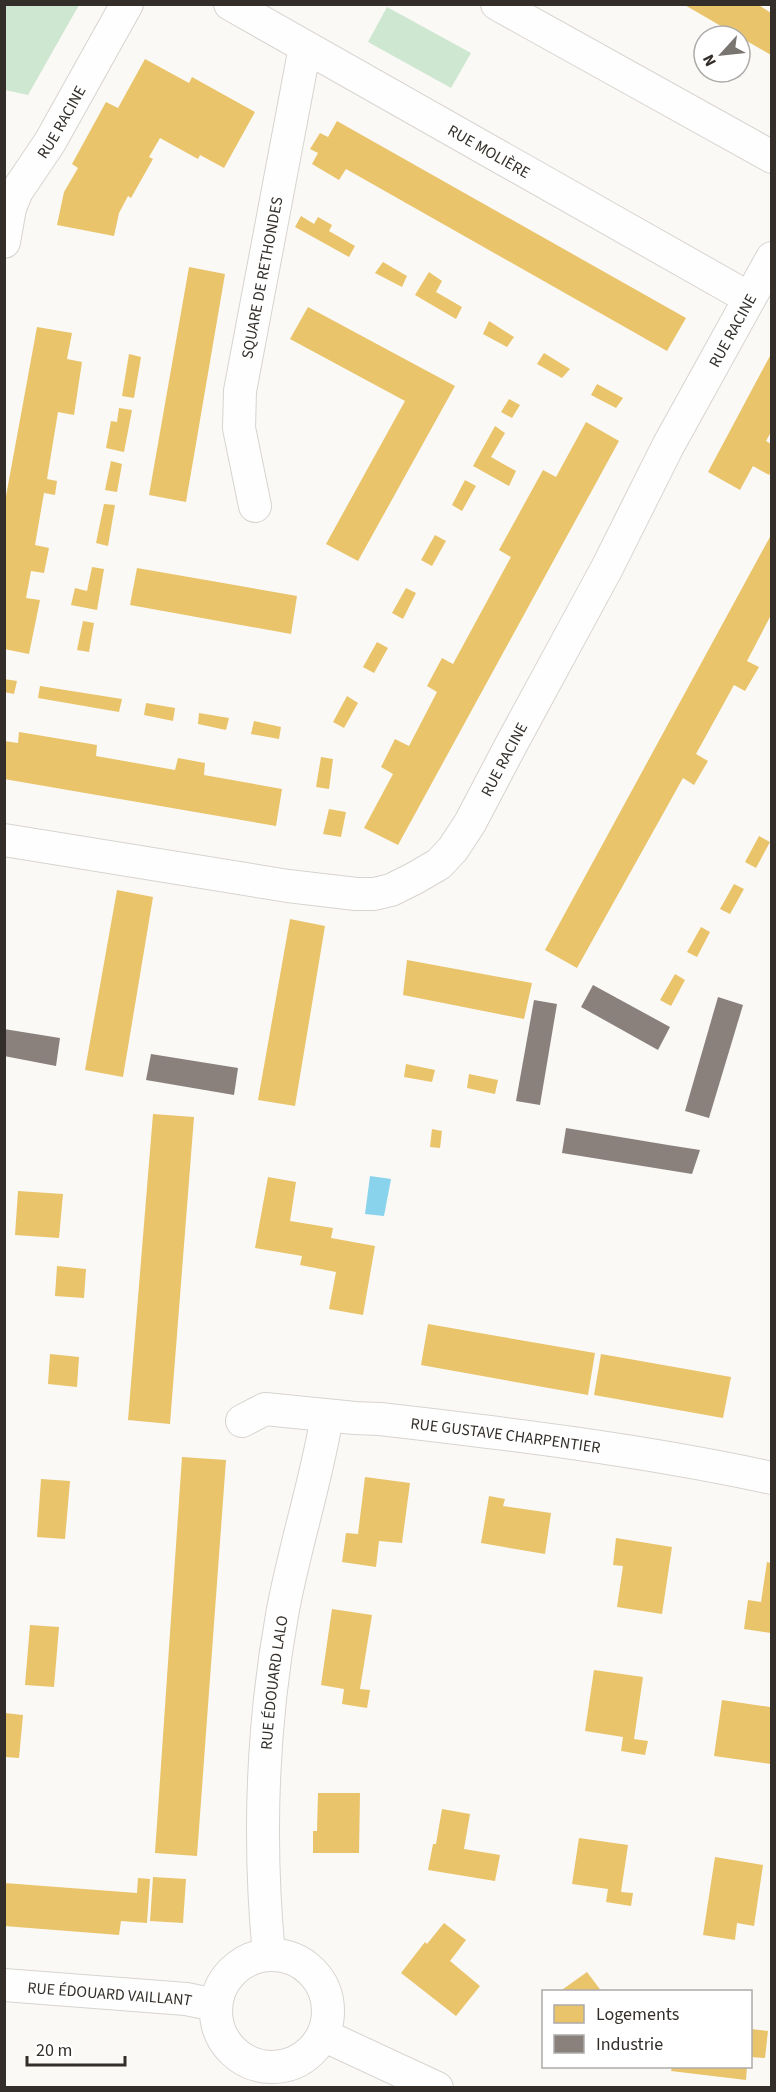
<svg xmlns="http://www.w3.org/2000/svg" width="776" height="2092" viewBox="0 0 776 2092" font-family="'Source Sans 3',sans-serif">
<rect width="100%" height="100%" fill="#fbf9f6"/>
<g fill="#cee7d1">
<path d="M5 4 79 5 28 95 5 90Z"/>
<path d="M387 7 471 53 451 88 368 42Z"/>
</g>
<path fill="#8ad3ec" d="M370 1176 391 1179 384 1216 365 1214Z"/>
<g fill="#e9c46a">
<path d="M683 4H757L771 13V55Z"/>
<path d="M145 59 189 83 192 77 255 112 224 168 200 155 198 159 160 138 149 157 153 159 131 198 128 196 119 213 114 236 57 225 64 192 78 168 72 164 106 102 118 108Z"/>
<path d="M337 121 686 318 667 351 346 169 339 180 312 164 318 153 310 149 320 133 328 137Z"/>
<path d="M301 216 314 224 318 217 332 225 329 231 355 246 349 257 295 227Z"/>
<path d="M383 262 407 276 402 287 375 273Z"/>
<path d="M189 267 225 274 186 502 149 495Z"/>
<path d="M429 272 442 281 436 292 462 307 456 319 415 295Z"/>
<path d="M308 307 455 386 358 561 326 544 405 401 290 339Z"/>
<path d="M489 321 514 337 507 347 483 334Z"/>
<path d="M37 327 72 333 67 359 82 362 74 415 58 412 47 479 57 481 55 495 44 493 35 545 49 548 44 573 31 571 26 598 40 600 29 654 4 649V507Z"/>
<path d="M544 353 570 369 562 378 537 364Z"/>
<path d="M129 354 141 357 134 398 122 396Z"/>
<path d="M771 354V432L766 441 771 444V471L769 475 753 466 740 490 708 472Z"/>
<path d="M597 384 623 398 616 408 591 395Z"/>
<path d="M509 399 520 405 512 418 501 412Z"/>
<path d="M119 408 132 410 124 452 106 448 111 421 117 422Z"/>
<path d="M586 422 619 441 398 845 364 828 393 774 381 767 395 739 409 746 437 692 427 686 442 658 453 664 511 557 499 550 543 470 556 477Z"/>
<path d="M495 426 505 433 491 457 516 471 509 486 473 466Z"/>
<path d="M111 461 122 464 117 492 105 490Z"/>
<path d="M465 480 476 486 462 511 452 505Z"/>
<path d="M104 504 115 505 108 546 96 543Z"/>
<path d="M435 535 446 541 432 566 421 560Z"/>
<path d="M771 535V615L747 661 759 667 745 691 734 685 696 754 708 761 694 785 683 778 577 968 545 950Z"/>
<path d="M92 567 104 569 97 610 71 605 75 588 87 591Z"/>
<path d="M137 568 297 596 291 634 130 605Z"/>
<path d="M406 588 416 593 403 619 392 613Z"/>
<path d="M83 621 94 623 89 652 77 650Z"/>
<path d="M377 642 388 648 374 673 363 667Z"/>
<path d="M4 679 17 681 14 694 4 692Z"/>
<path d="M40 686 122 699 119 712 38 698Z"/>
<path d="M347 696 358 703 344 728 333 722Z"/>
<path d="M146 703 175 708 173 721 144 715Z"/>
<path d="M199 713 229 718 226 730 198 724Z"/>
<path d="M254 721 281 727 279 739 251 734Z"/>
<path d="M19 732 97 745 96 756 175 770 178 758 205 763 204 775 282 789 276 826 4 779V741L18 743Z"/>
<path d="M321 757 333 759 329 789 316 787Z"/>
<path d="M329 809 346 812 341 837 323 834Z"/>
<path d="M759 836 770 842 756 868 745 862Z"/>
<path d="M734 884 744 889 730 914 720 909Z"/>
<path d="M117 890 153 897 123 1077 85 1070Z"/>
<path d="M290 919 325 926 295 1106 258 1100Z"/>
<path d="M701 927 710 932 697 957 687 952Z"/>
<path d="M407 960 532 983 524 1019 403 995Z"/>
<path d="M675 974 685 980 671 1006 660 1000Z"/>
<path d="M406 1064 435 1070 432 1082 404 1077Z"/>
<path d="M469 1074 498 1080 495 1094 467 1088Z"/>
<path d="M153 1114 194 1117 170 1424 128 1420Z"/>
<path d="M432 1129 442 1131 440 1148 430 1147Z"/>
<path d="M268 1177 296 1182 290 1221 333 1228 331 1238 375 1246 363 1315 329 1309 336 1272 300 1265 302 1256 255 1248Z"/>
<path d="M18 1191 63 1194 59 1238 15 1235Z"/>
<path d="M57 1266 86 1269 84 1298 55 1296Z"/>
<path d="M428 1324 595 1353 588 1395 421 1365Z"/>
<path d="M50 1354 79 1357 77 1387 48 1384Z"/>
<path d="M601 1354 731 1377 723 1418 594 1395Z"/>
<path d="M182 1457 226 1460 197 1856 155 1853Z"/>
<path d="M365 1477 410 1483 402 1543 379 1541 376 1567 342 1562 346 1533 358 1534Z"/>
<path d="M41 1479 70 1481 65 1539 37 1537Z"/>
<path d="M489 1496 505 1499 503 1506 551 1513 545 1554 481 1543Z"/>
<path d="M616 1538 672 1547 662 1614 617 1607 623 1566 613 1565Z"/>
<path d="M767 1562 771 1563V1633L744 1629 748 1600 761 1602Z"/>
<path d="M332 1609 372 1615 360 1689 370 1690 367 1708 342 1704 344 1689 321 1685Z"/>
<path d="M30 1625 59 1627 54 1687 25 1685Z"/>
<path d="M594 1670 643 1677 634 1739 648 1741 645 1755 621 1751 623 1737 585 1731Z"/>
<path d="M722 1700 770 1707 771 1764 714 1756Z"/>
<path d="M5 1713 23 1715 19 1758 5 1757Z"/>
<path d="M318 1793H360L359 1853H313V1831H317Z"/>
<path d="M442 1809 470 1814 464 1849 500 1855 495 1881 428 1870 433 1844H436Z"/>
<path d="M579 1838 628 1845 621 1892 633 1893 631 1906 606 1902 608 1889 572 1884Z"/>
<path d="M715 1857 763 1865 754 1926 737 1923 735 1940 703 1935Z"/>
<path d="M153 1877 186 1879 183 1923 150 1921Z"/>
<path d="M138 1878 150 1879 147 1923 121 1921 119 1935 4 1926V1883L137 1893Z"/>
<path d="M444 1923 466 1940 450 1961 480 1986 456 2016 401 1973 425 1942 427 1944Z"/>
<path d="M587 1972 602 1992H559Z"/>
<path d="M751 2029 768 2031 765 2058 750 2057Z"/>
<path d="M672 2067H747L746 2080 671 2071Z"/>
</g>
<g fill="#8a817c">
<path d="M593 985 670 1027 658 1050 581 1007Z"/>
<path d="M718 997 743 1005 709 1118 685 1111Z"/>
<path d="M534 1000 557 1004 540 1105 516 1101Z"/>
<path d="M4 1029 60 1038 56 1066 4 1056Z"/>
<path d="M151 1054 238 1068 234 1095 146 1080Z"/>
<path d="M566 1128 668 1145 700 1150 692 1174 562 1153Z"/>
</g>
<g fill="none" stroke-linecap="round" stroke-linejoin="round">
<g stroke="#d7d4d0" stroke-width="34">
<g id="minor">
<path id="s1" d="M230 4 749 298"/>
<path d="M497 4 772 157"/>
<path id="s2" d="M4 242 10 208 17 191 50 142 127 4"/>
<path id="s3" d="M255 506 239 428 240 391 305 47"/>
<path id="s4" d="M4 840 288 886 356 894H374L391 890 415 878 439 864 453 849 470 823 512 743 607 568 668 446 772 258"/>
<path id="s5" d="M242 1421 265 1409 355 1418 380 1419C511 1434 643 1450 772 1478"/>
<circle cx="272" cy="2011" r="56"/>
<path id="s6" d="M269 1955C258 1841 262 1727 282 1615 294 1548 316 1483 327 1416"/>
<path id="s7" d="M4 1985 186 1999 216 2005"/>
<path d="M323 2035 437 2088"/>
</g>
</g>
<use href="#minor" stroke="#fefefe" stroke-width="32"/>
</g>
<g text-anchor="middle" stroke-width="6" stroke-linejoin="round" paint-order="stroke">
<g font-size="16" fill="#332e29" stroke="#fff">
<text dy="6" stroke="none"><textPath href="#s2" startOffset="135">RUE RACINE</textPath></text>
<text dy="6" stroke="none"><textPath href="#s1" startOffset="298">RUE MOLIÈRE</textPath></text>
<text dy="6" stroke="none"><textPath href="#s3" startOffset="232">SQUARE DE RETHONDES</textPath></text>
<text dy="6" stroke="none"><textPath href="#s4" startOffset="1056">RUE RACINE</textPath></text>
<text dy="6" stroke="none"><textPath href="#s4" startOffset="570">RUE RACINE</textPath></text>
<text dy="6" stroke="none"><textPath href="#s5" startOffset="268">RUE GUSTAVE CHARPENTIER</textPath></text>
<text dy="6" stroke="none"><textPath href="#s6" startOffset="273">RUE ÉDOUARD LALO</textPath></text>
<text dy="6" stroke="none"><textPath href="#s7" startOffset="106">RUE ÉDOUARD VAILLANT</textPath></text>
</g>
</g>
<rect width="776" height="2092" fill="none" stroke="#332e29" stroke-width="12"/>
<rect x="542" y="1990" width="210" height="78" fill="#ffffff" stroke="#adaba9" stroke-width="1.5"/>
<rect x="554" y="2005" width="30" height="18" fill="#e9c46a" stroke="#adaba9" stroke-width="1.5"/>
<text x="596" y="2020" font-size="18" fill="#332e29">Logements</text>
<rect x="554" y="2035" width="30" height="18" fill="#8a817c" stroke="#adaba9" stroke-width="1.5"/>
<text x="596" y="2050" font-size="18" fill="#332e29">Industrie</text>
<g transform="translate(722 54) rotate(243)"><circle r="28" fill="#ffffff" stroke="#adaba9" stroke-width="1.5"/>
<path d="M0-4.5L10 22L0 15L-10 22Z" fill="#797571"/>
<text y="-9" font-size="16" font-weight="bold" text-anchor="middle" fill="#332e29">N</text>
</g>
<path d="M27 2056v9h98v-9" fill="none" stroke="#332e29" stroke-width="3"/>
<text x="36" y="2056" font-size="18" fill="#332e29" stroke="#ffffff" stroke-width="4.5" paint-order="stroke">20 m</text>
</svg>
